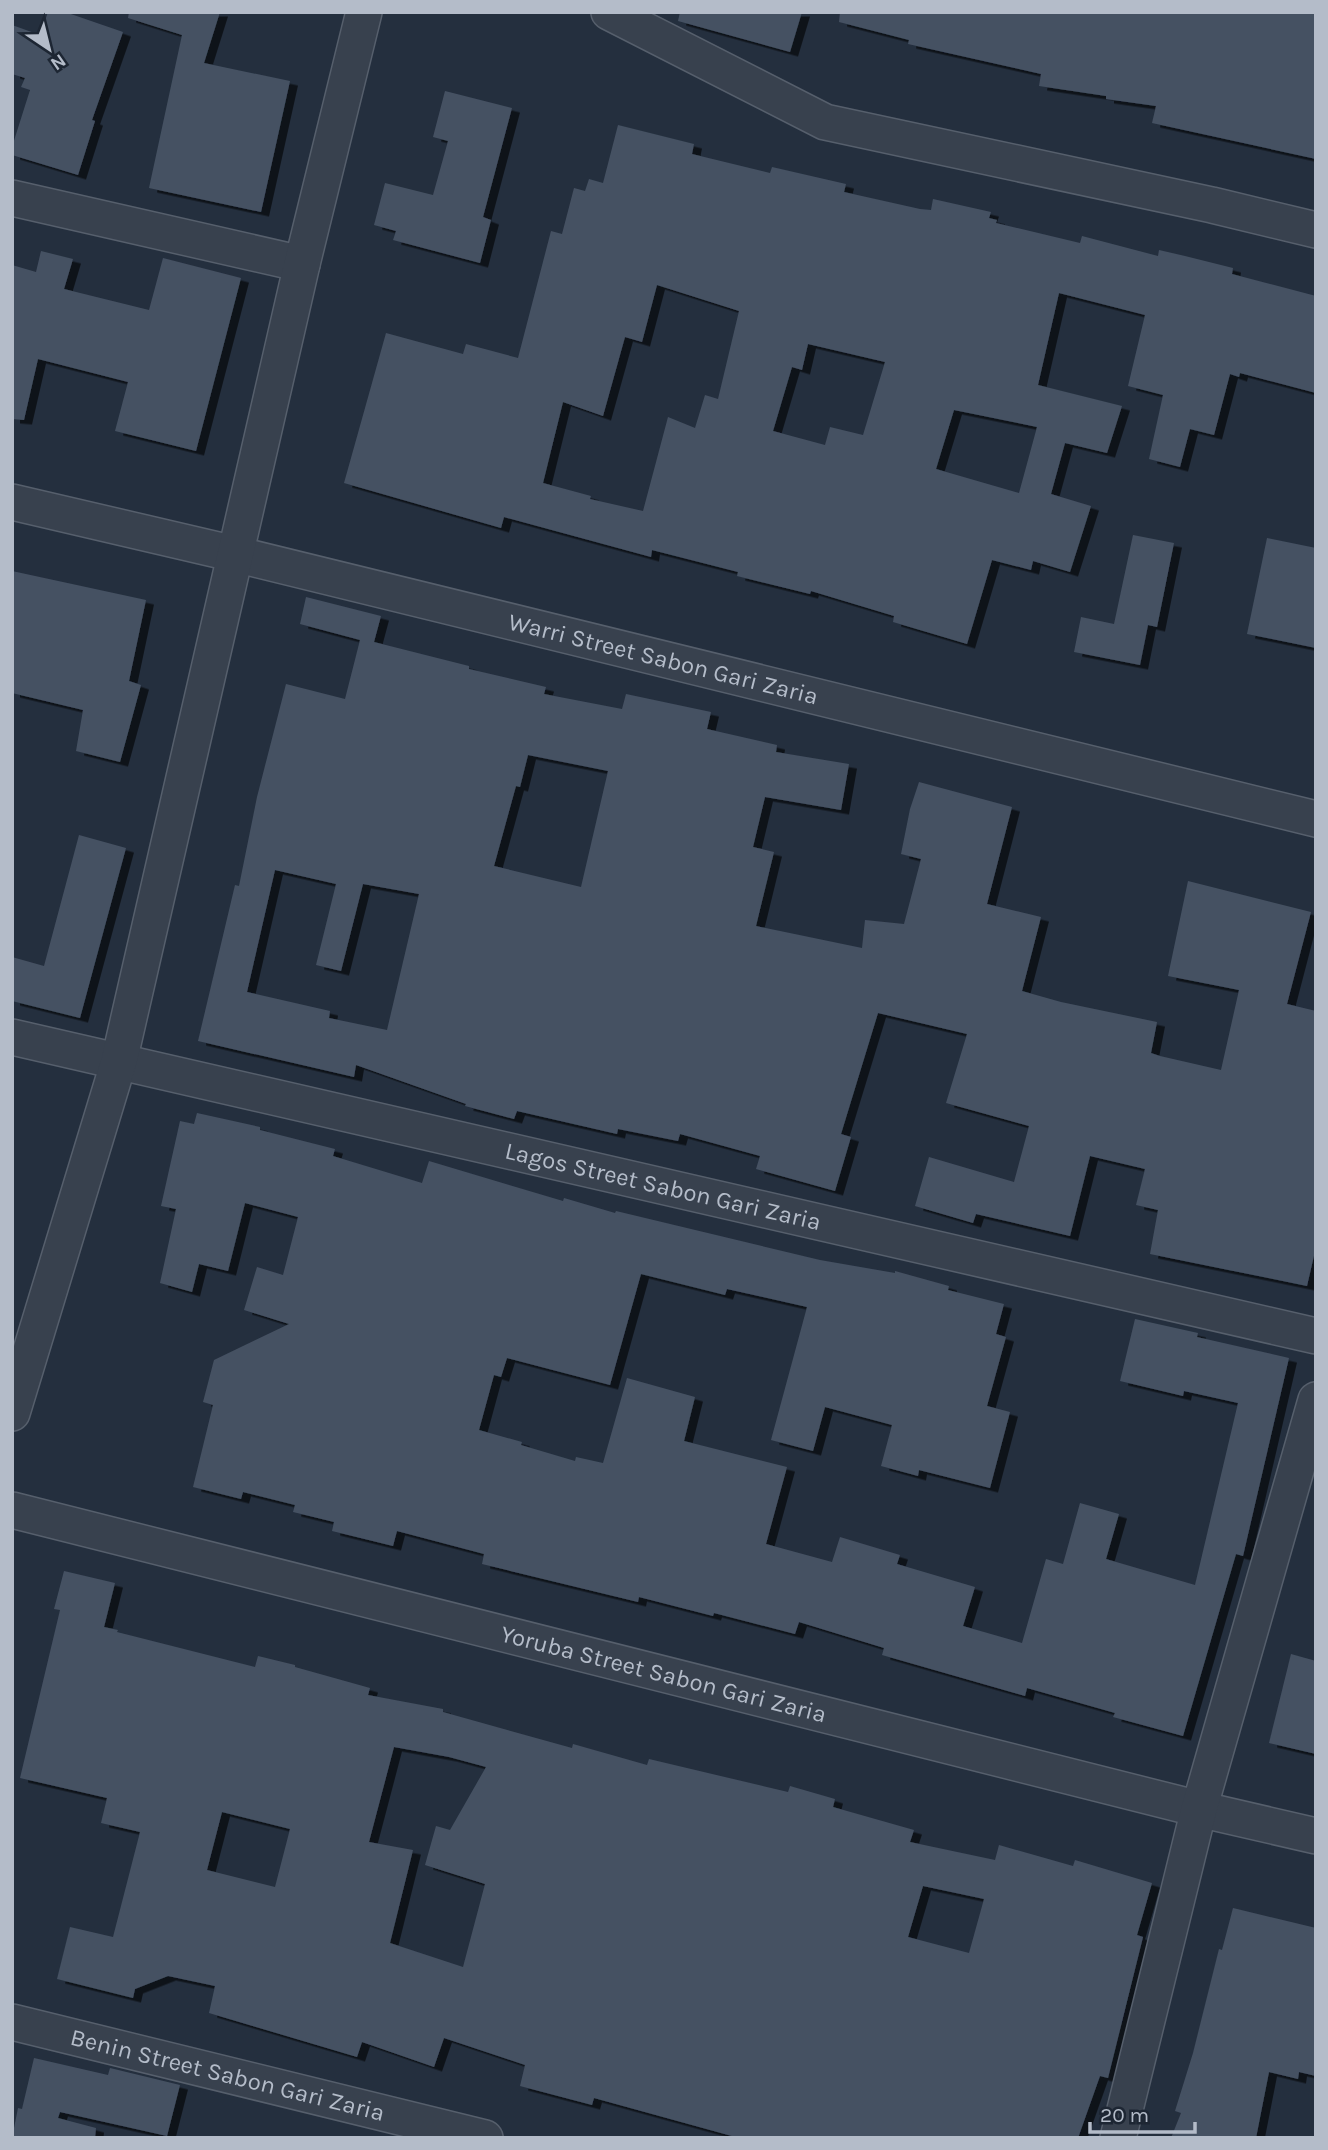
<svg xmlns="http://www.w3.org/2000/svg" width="1328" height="2150" viewBox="0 0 1328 2150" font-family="Karla,sans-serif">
<defs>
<filter id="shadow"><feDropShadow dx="8" dy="4.5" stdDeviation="0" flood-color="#0009"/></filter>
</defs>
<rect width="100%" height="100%" fill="#242f3e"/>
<g fill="#455162" fill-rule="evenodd" filter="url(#shadow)">
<path d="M48 12H65L123 32 92 120 95 121 78 175 12 155V147L30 90 21 87 25 78 12 74V25L40 35Z"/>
<path d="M129 12H220L204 63 290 81 261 212 149 188 182 35 128 18Z"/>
<path d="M680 12H802L790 52 678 21Z"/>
<path d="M840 12H1316V159L1152 123 1156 106 1106 99V96L1039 86 1041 74 908 44 909 40 839 22Z"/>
<path d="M445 91 512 108 483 217 491 220 480 263 393 240 396 231 374 225 385 183 433 195 448 141 433 137Z"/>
<path d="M618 125 694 144 692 154 770 173 772 167 846 184 844 192 920 209 931 210 933 199 991 212 989 218 997 220 996 223 1080 243 1082 236 1158 256 1159 250 1185 256 1233 268 1232 274 1316 296V393L1240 373 1239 377 1230 374 1214 435 1190 429 1180 467 1149 459 1163 395 1128 386 1145 315 1059 293 1038 385 1122 406 1107 453 1065 443 1051 494 1091 506 1070 572 1033 561 1031 570 992 560 967 644 893 622 894 616 811 591 810 594 737 576 738 572 652 550 651 557 504 517 501 528 344 483 386 333 463 354 466 344 518 358 551 231 562 234 574 188 585 191 589 179 603 183ZM657 285 739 311 718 399 705 395 695 428 668 417 643 511 590 499 591 496 543 483 563 402 603 416 625 337 642 342ZM808 344 885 362 863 435 830 427 825 445 773 431 792 367 802 370ZM954 410 1037 427 1019 493 936 469Z"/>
<path d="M41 251 73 259 64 289 149 310 163 258 241 278 196 451 115 431 128 382 38 359 24 420 12 419V265L36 272Z"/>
<path d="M1133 535 1174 543 1157 627 1148 625 1140 665 1074 652 1081 617 1114 624Z"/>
<path d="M1267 538 1316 548V648L1247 634Z"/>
<path d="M12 571 146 600 129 681 141 685 120 762 76 751 83 710 12 693Z"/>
<path d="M306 597 381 616 374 642 469 666V669L546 687 544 694 622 709 626 694 711 712 707 729 777 745 776 752 849 764 841 810 765 797 753 847 774 852 756 926 862 948 865 920 904 924 921 859 901 854 910 809 919 782 1012 807 987 904 1041 917 1022 991 1061 1002 1157 1022 1151 1053 1160 1056 1221 1070 1239 990 1168 976 1188 881 1311 912 1287 1004 1316 1011V1247L1307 1286 1150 1254 1158 1210 1136 1205 1145 1169 1090 1156 1070 1236 976 1214 973 1223 915 1206 929 1157 1014 1182 1029 1126 946 1103 967 1034 878 1013 841 1134 851 1137 835 1191 756 1169 760 1156 680 1134 678 1141 618 1129 617 1134 517 1111 514 1119 465 1106 466 1104 356 1065 354 1077 198 1041 235 885 239 886 257 797 286 684 345 699 360 640 300 624ZM528 755 608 771 581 887 494 866 516 786 520 787ZM275 870 336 884 316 965 341 971 363 884 419 894 387 1030 329 1018 330 1011 247 992Z"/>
<path d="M79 835 126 848 80 1018 12 1001V957L44 966Z"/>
<path d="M197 1113 260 1127V1130L335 1149 333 1156 422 1183 429 1161 563 1201 564 1198 615 1213 616 1211 820 1260 895 1273V1271L949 1286 948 1290 1004 1304 996 1334 1006 1337 987 1406 1010 1412 990 1488 919 1470 918 1476 881 1466 892 1425 825 1407 813 1451 771 1440 807 1307 727 1289 725 1295 641 1274 610 1385 507 1358 501 1377 494 1375 479 1430 522 1442 521 1445 575 1461 576 1457 603 1463 627 1378 695 1397 684 1441 787 1467 766 1544 832 1562 840 1537 900 1555 897 1564 975 1587 963 1626 1022 1643 1046 1559 1063 1564 1080 1503 1119 1514 1106 1559 1195 1585 1238 1403 1184 1391 1183 1396 1120 1381 1135 1319 1198 1333 1197 1337 1289 1358 1243 1556 1236 1554 1183 1736 1113 1717 1115 1713 1027 1688 1025 1696 882 1655 884 1648 799 1622 795 1634 714 1613 713 1616 639 1597 638 1602 482 1564 484 1554 397 1531 393 1546 332 1531 334 1522 293 1512 295 1505 243 1492 241 1499 193 1487 213 1405 203 1402 214 1360 289 1324 244 1310 257 1267 283 1275 298 1217 245 1203 228 1271 199 1264 192 1292 160 1283 176 1209 161 1206 180 1121 194 1124Z"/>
<path d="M64 1571 115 1583 104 1627 118 1630 117 1632 255 1667 258 1656 295 1665V1667L370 1688 368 1695 443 1709V1712L572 1748 573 1744 647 1765 649 1759 788 1792 790 1786 835 1799 833 1807 914 1830 910 1842 995 1860 999 1845 1073 1866 1075 1860 1152 1883 1137 1935 1143 1937 1108 2078 1100 2076 1078 2138H739L594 2098 592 2105 520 2086 525 2065 444 2038 434 2067 362 2042 357 2057 209 2013 215 1986 168 1976 135 1989 133 1998 57 1979 70 1927 113 1937 140 1832 101 1823 107 1798 20 1778 60 1610 54 1609ZM394 1747 449 1757 486 1767 450 1830 436 1826 425 1865 485 1884 463 1967 390 1943 413 1850 369 1842ZM222 1812 290 1829 275 1887 207 1870ZM923 1886 984 1899 969 1953 908 1937Z"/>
<path d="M1291 1654 1316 1661V1754L1269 1743Z"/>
<path d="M1233 1908 1316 1928V2076L1299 2072 1298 2079 1269 2072 1256 2138H1171L1181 2113 1175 2111 1193 2053 1219 1949 1222 1950Z"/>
<path d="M34 2058 108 2075 110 2068 180 2085 167 2136 60 2112 58 2118 96 2128 95 2138H12L18 2108 22 2109Z"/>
</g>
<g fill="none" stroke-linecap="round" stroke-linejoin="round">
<g stroke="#565f6c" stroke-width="38">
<g id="minor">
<path d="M609 12 825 122 1212 205 1316 230"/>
<path d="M12 198 302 264"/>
<path id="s1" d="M12 502 235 554 1316 819"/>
<path id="s2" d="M12 1037 1316 1336"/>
<path d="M12 1413 119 1061 302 264 364 12"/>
<path id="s3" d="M12 1510 1199 1809 1316 1836"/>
<path id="s4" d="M12 2022 485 2138"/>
<path d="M1118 2138 1199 1809 1316 1400"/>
</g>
</g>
<use href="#minor" stroke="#38414e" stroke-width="35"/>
</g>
<g text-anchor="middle" stroke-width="7" stroke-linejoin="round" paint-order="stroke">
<g font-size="24" fill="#b4bcc9" stroke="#1d2633">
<text dy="8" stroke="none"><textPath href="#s1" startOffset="670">Warri Street Sabon Gari Zaria</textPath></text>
<text dy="8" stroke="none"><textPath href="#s2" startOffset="668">Lagos Street Sabon Gari Zaria</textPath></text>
<text dy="8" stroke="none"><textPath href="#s3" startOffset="672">Yoruba Street Sabon Gari Zaria</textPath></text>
<text dy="8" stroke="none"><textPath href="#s4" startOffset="222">Benin Street Sabon Gari Zaria</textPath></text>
</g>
</g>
<rect width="1328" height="2150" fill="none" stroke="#b4bcc9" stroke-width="28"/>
<g transform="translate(49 49) rotate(145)" stroke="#1d2633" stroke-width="5" paint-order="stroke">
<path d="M0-5L12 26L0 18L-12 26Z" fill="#b4bcc9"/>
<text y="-10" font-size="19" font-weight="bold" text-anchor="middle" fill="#b4bcc9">N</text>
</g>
<path d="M1090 2122v10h105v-10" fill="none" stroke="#b4bcc9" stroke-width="3.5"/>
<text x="1100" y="2122" font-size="21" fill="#b4bcc9" stroke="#1d2633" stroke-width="5" paint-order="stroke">20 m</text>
</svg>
